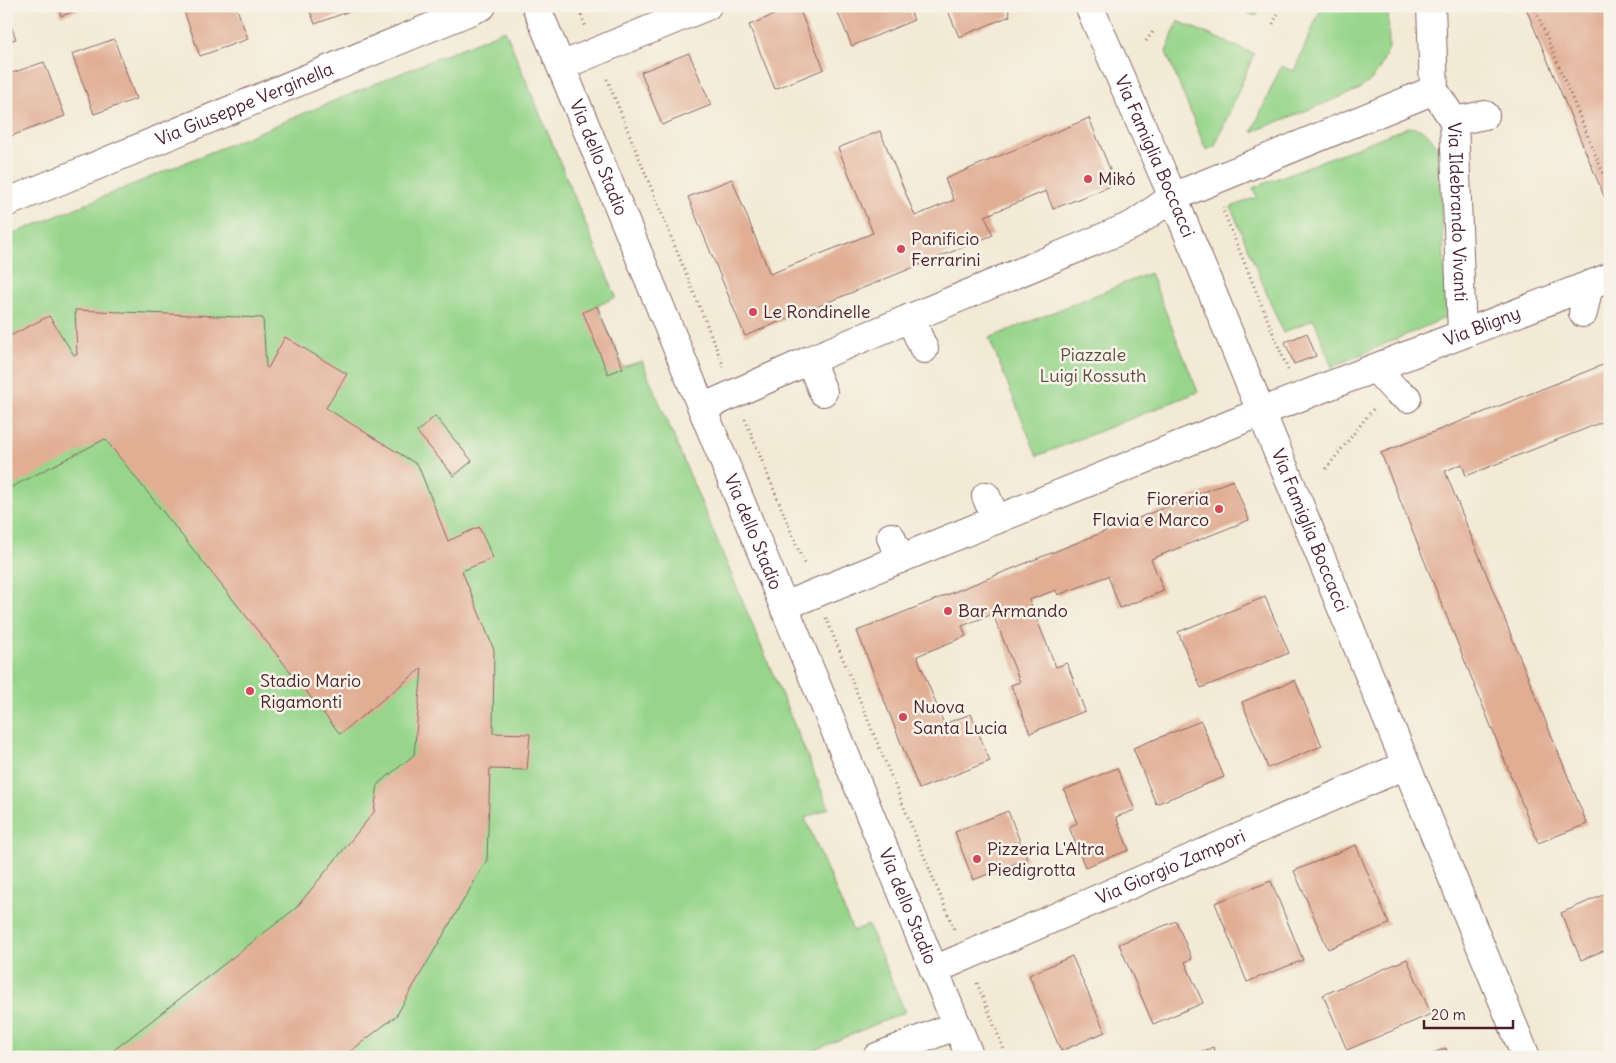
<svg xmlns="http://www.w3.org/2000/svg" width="1616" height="1063" viewBox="0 0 1616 1063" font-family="Delius,sans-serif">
<rect width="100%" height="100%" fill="#f7f3e8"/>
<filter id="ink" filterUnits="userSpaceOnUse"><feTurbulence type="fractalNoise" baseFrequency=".02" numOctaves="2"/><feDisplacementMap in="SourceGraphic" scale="10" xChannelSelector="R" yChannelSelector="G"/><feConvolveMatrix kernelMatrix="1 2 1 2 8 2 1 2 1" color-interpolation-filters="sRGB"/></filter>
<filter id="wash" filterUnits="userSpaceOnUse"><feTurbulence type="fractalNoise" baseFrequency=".0096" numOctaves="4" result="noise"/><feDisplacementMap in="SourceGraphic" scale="20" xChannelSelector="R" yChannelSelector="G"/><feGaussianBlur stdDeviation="1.12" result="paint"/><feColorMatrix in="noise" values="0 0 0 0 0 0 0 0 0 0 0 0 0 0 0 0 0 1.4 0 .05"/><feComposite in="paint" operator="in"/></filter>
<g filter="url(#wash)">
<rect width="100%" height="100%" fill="#f3ead5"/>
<g fill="#97d58b" stroke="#707a5b">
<path d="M1233 6H1250L1259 10 1256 16Z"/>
<path d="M1322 6H1388L1389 48 1378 72 1369 82 1358 90 1252 132 1281 66 1294 71Z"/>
<path d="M1178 21 1254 54 1215 146 1206 150 1166 52Z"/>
<path d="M505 30 616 297 597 306 623 367 642 361 829 808 805 818 853 931 868 925 905 1012 798 1057H6V237Z"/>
<path d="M1408 127C1426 129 1429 133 1438 149L1447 317 1332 367 1314 319 1283 333 1231 207 1257 197 1253 188Z"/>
<path d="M1150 273 1198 392 1037 456 989 338Z"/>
</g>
<g id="blocks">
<g fill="#e1ae94">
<path d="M58 6H89L61 16Z"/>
<path d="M182 6H236L248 39 200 56Z"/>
<path d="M308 6H363L315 24Z"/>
<path d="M796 6H798L824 69 775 89 749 25Z"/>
<path d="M835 6H908L914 20 852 46Z"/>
<path d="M946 6H1007L1010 16 959 37Z"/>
<path d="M1525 6H1610V210L1604 196Z"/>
<path d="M6 13 16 39 6 42Z"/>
<path d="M114 39 136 99 94 114 72 54Z"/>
<path d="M689 53 711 105 662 125 641 72Z"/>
<path d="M44 62 65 116 6 138V75Z"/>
<path d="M1089 118 1116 184 1053 209 1046 191 985 216 993 235 745 336 688 197 732 179 770 274 873 233 838 148 880 131 915 216 954 200 945 179Z"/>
<path d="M597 306 623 368 608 374 583 312Z"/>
<path d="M75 310 263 318 266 367 268 368 285 337 347 374 326 408 418 465 448 541 479 527 493 558 462 571 494 650 493 733 530 734 527 770 490 769 487 860 396 1016 343 1057H105L296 908 374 812 378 784 414 755 422 668 340 734 105 439 6 490V338L49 316 74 355H77Z"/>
<path d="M1307 333 1316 356 1294 364 1285 342Z"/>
<path d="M1610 362V419L1466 476 1462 464 1445 471 1587 824 1538 843 1381 453Z"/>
<path d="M435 416 472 461 454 476 417 432Z"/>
<path d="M1233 480 1249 520 1151 559 1164 591 1120 608 1108 576 1058 595 1056 590 1029 600 1056 667 1067 663 1085 711 1030 733 1011 685 1020 682 993 614 962 626 966 636 917 656 944 724 971 714 990 761 919 789 857 631Z"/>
<path d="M1265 597 1289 653 1201 688 1178 632Z"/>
<path d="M1295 680 1322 746 1268 768 1242 702Z"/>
<path d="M1201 721 1224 777 1156 804 1133 748Z"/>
<path d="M1117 768 1135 810 1116 817 1129 850 1085 867 1069 827 1077 823 1064 790Z"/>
<path d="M1008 811 1027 859 973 880 955 832Z"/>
<path d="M1356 845 1389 924 1328 949 1294 871Z"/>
<path d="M1271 881 1303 960 1247 982 1215 903Z"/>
<path d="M1610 892V948L1581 960 1561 913Z"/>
<path d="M1176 921 1192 959 1185 962 1203 1003 1153 1024 1119 944Z"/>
<path d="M1072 956 1105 1032 1061 1051 1029 975Z"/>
<path d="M1407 959 1431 1014 1347 1050 1323 995Z"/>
<path d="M1610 1015V1029L1605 1017Z"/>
<path d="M1213 1047 1217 1057H1191Z"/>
<path d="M1446 1048 1449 1057H1425Z"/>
</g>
</g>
</g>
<g filter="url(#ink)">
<use href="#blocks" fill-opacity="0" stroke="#856666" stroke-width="1"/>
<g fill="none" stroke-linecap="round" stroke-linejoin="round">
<g stroke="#856666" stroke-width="30">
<g id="minor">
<path id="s1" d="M536 6 970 1057"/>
<path id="s2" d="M1089 6 1173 197 1526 1057"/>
<path id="s3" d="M1431 6 1434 90 1454 121 1462 334"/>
<path d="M561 66 707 6"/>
<path d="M1454 121 1485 115"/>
<path id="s4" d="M6 203 482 6"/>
<path d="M1583 313 1589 285"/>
<path d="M910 318 924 349"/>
<path d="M810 360 823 392"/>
<path d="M1375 368 1396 391 1407 398"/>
<path d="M702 408 810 360 1133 225 1173 197 1434 90"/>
<path d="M986 496 996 520"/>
<path d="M891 537 900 559"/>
<path id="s5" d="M784 606 1261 412 1610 277"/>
<path id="s6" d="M934 970 1406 765"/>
<path d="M877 1057 957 1025"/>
</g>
</g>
<g stroke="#856666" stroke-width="3" stroke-dasharray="1 4" stroke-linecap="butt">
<path d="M577 6 586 27"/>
<path d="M1534 6 1610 190"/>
<path d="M1273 24 1281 6"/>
<path d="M1146 41 1155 29"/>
<path d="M607 79 724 367"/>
<path d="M1224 207 1223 210 1288 370"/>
<path d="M745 419 805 566"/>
<path d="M1326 469 1373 409"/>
<path d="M826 618 954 929"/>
<path d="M977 983 1007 1057"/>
</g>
<use href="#minor" stroke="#fff" stroke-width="28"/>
</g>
</g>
<g fill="#d1495b" stroke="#f7f3e8" stroke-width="2">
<circle cx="1088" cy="179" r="5"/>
<circle cx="901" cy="249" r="5"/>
<circle cx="753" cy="312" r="5"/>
<circle cx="1219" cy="509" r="5"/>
<circle cx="948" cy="611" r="5"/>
<circle cx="250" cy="691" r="5"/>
<circle cx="903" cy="717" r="5"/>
<circle cx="977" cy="859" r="5"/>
</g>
<g text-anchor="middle" stroke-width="5" stroke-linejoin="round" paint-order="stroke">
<g font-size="18" fill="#4a1f2b" stroke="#f7f3e8">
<text dy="6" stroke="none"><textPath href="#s4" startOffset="258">Via Giuseppe Verginella</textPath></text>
<text dy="6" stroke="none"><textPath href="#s1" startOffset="164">Via dello Stadio</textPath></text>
<text dy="6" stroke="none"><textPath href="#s2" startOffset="164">Via Famiglia Boccacci</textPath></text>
<text dy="6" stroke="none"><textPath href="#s3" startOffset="212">Via Ildebrando Vivanti</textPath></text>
<text dy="6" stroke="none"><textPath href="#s5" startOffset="752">Via Bligny</textPath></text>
<text dy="6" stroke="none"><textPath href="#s1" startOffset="569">Via dello Stadio</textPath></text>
<text dy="6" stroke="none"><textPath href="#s2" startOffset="569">Via Famiglia Boccacci</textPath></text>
<text dy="6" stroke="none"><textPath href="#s6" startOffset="258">Via Giorgio Zampori</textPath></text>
<text dy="6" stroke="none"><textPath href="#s1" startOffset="974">Via dello Stadio</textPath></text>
</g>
<g font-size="18" fill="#4a1f2b" stroke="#f7f3e8" text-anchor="start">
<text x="1098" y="185">Mikó</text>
<text x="911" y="245">Panificio<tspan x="911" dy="21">Ferrarini</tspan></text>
<text x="763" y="318">Le Rondinelle</text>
<text x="1209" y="505" text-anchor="end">Fioreria<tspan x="1209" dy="21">Flavia e Marco</tspan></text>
<text x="958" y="617">Bar Armando</text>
<text x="260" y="687">Stadio Mario<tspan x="260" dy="21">Rigamonti</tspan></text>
<text x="913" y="713">Nuova<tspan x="913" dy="21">Santa Lucia</tspan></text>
<text x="987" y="855">Pizzeria L'Altra<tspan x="987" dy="21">Piedigrotta</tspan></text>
</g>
<g font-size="18" fill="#5d4c43" stroke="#f7f3e8">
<text x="1093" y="361">Piazzale<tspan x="1093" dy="21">Luigi Kossuth</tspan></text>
</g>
</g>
<rect width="1616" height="1063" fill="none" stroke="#f7f3e8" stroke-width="25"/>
<path d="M1424 1020v8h89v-8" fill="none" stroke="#4a1f2b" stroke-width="2.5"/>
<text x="1431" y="1020" font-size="15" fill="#4a1f2b" stroke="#f7f3e8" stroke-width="4" paint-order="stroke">20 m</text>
</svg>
